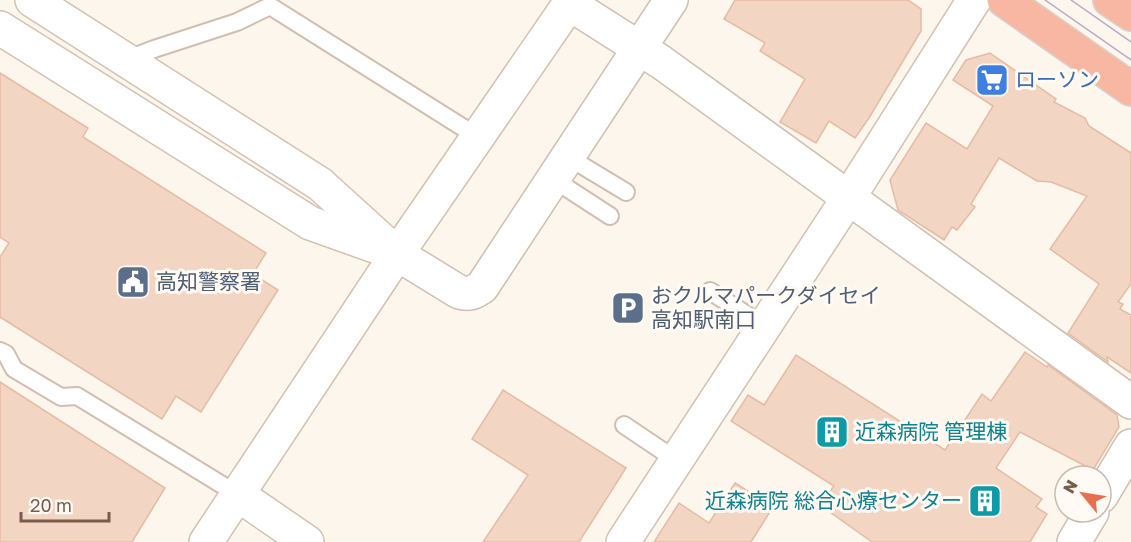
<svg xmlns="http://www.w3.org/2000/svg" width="1131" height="542" viewBox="0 0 1131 542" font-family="'Golos Text','Noto Sans JP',sans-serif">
<rect width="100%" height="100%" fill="#fdf6ec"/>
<g fill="#f3d5c3" stroke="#e6bba3" stroke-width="1.5">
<path d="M735 0H908L921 9V31L869 118 855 138 829 121 816 143 780 122 805 79 760 51 765 43 724 19Z"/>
<path d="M990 53 1056 99 1054 102 1085 118 1089 126 1131 153V284L1118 302 1123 304 1120 309 1131 315V373L1107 357 1108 362 1068 333 1099 284 1050 249 1087 196 1051 182 1037 181 999 158 971 204 975 207 957 230 952 227 944 240 898 210 890 180 926 123 967 149 993 106 953 80 966 60Z"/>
<path d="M0 73 88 128 83 137 266 253 253 274 278 290 201 412 176 396 162 419 0 317V257L9 243 0 237Z"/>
<path d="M1025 352 1047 367 1048 365 1117 415 1119 427 1093 470 1020 432 996 468 1042 499 1036 507 1047 514 1030 542H872L820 505 834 486 731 421 748 395 764 405 796 355 945 450 982 394 991 401Z"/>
<path d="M0 382 165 488 132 542H0Z"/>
<path d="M503 390 626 468 579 542H483L528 475 472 439Z"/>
<path d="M735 483 773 507 751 542H654L679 503 709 523Z"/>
</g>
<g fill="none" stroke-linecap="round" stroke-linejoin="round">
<g stroke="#d1beb0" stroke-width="20">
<g id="lane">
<path d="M126 60 154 49 237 22 270 6 478 137"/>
<path d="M568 157 626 192"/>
<path d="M553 179 610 216"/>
<path d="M710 291 764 326"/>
<path d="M0 351 6 354 14 369 61 397 77 396 237 494"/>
<path d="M624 425 676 460"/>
</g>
</g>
<g stroke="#d1beb0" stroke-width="36">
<g id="street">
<path d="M570 4 661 62 1131 402"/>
<path d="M397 254 459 292C469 295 473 293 482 287L671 0"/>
<path d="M1101 496 1131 446"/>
<path d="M1074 542 1092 512"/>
</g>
</g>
<g stroke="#d6c0b0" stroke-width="36">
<g id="secondary">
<path d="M32 0 320 184 385 243"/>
<path d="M0 28 310 223 397 254"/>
<path d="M237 494 307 542"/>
<path d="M206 542 397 254 572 0"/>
<path d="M623 542 849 197 974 0"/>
</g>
</g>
<g stroke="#dad1cd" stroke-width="36">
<g id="highway">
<path d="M1004 0 1131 89"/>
<path d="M1110 0 1131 14"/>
</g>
</g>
<use href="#lane" stroke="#fff" stroke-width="16"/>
<use href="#street" stroke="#fff" stroke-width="33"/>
<use href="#secondary" stroke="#fff" stroke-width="33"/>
<use href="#highway" stroke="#f7b7a3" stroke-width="33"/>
<g stroke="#b9a8c9" stroke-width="1.5">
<path d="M1045 0 1131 60"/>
<path d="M1071 0 1131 42"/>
</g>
</g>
<defs>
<g id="supermarket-square" transform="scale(1.725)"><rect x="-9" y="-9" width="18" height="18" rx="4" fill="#3f7fe0" stroke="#fffaf3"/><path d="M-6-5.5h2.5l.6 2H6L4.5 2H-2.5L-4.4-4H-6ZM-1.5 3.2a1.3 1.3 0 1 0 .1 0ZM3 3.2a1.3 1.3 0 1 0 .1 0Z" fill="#fff"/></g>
<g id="civic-square" transform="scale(1.725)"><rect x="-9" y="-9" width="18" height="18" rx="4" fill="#5c6f8a" stroke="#fffaf3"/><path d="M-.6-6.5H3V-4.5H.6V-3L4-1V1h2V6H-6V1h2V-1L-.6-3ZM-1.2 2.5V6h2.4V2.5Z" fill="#fff"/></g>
<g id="parking-square" transform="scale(1.725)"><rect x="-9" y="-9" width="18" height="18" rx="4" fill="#5c6f8a" stroke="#fffaf3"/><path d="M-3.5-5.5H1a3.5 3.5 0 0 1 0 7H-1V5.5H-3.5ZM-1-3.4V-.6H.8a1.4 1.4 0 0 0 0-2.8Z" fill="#fff"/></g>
<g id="building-square" transform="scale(1.725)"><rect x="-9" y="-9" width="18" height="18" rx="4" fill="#0f9aa8" stroke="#fffaf3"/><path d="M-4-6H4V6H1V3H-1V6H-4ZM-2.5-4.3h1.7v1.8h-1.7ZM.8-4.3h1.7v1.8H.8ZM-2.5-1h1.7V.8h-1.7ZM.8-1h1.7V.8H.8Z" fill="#fff"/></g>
</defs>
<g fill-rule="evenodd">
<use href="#supermarket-square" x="992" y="80"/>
<use href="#civic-square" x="133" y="282"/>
<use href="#parking-square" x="628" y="308"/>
<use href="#building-square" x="832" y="432"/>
<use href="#building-square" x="985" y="501"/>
</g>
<g text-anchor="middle" stroke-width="6" stroke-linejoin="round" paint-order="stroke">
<g font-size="21" fill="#366cbe" stroke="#fffaf3" text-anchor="start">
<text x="1015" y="87">ローソン</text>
</g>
<g font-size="21" fill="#4e5e75" stroke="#fffaf3" text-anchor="start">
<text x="156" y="289">高知警察署</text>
<text x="651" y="303">おクルマパークダイセイ<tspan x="651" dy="24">高知駅南口</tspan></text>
</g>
<g font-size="21" fill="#0d838f" stroke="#fffaf3" text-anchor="start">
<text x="855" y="439">近森病院 管理棟</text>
<text x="962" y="508" text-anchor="end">近森病院 総合心療センター</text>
</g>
</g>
<g transform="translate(1083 494) rotate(300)"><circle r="28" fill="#fffaf3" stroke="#cabbb1" stroke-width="1.5"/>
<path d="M0-4.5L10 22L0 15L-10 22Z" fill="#e76f51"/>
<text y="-9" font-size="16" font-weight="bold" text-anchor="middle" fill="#7a5c4d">N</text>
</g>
<path d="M21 512v9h88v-9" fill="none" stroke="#7a5c4d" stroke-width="3"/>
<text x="30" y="512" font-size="18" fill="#7a5c4d" stroke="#fffaf3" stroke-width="4.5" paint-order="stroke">20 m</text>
</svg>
